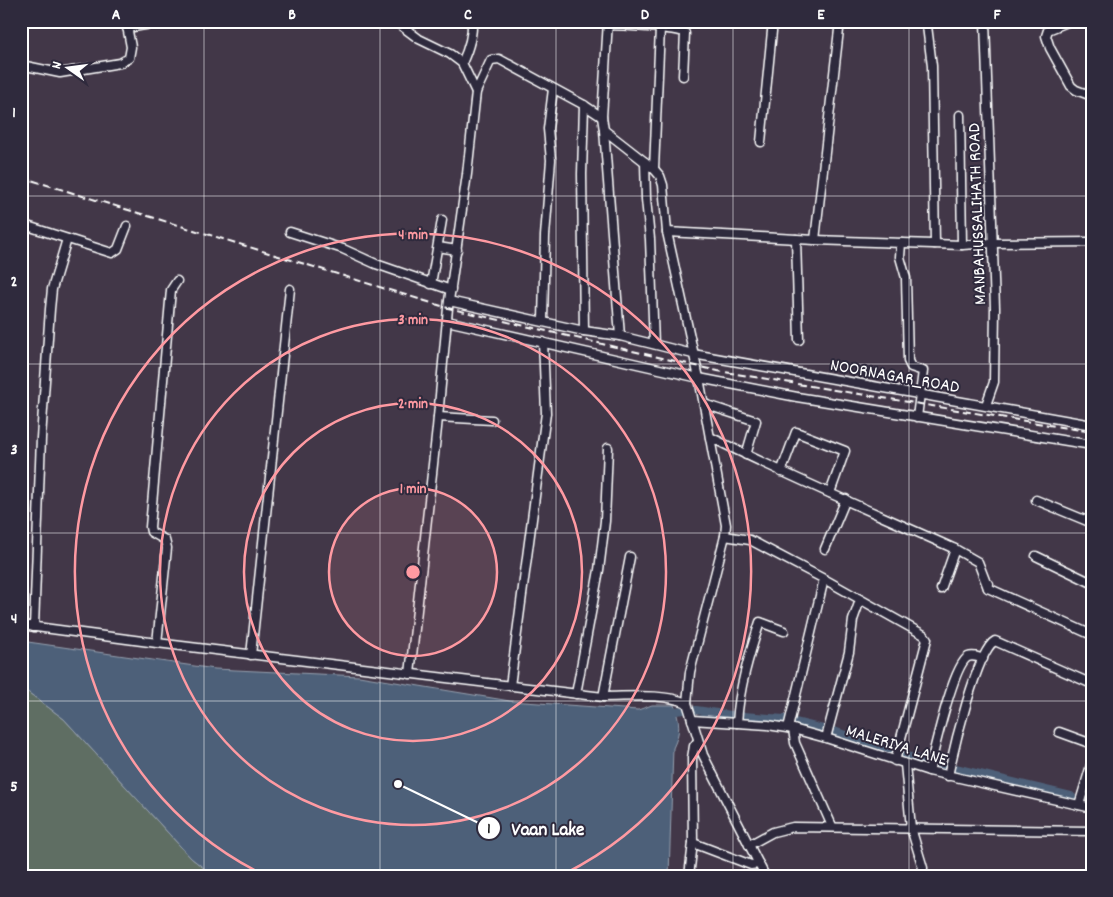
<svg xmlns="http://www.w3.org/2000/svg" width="1113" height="897" viewBox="0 0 1113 897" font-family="Dekko,sans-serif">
<rect width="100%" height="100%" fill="#423748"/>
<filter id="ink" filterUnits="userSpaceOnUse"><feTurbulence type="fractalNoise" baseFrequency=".02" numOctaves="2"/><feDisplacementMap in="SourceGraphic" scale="10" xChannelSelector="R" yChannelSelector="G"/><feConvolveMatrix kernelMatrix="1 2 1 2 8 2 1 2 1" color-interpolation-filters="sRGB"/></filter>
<g filter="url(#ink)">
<path fill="#5f6e64" stroke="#afb6b2" d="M21 687 64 719 191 858 214 876H21Z"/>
<path fill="#4e6179" stroke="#95a0af" d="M21 641 215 669 359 676 510 701 638 710 652 705H674C680 723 681 731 673 748L669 876H214L191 858 64 719 21 687Z"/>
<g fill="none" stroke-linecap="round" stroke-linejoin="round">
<g stroke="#4e6179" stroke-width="8">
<path d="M696 710 731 715"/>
<path d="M676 711 683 710"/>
<path d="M743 716 784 719"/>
<path d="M795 722 823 729"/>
<path d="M834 731 891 751"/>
<path d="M902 755 926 761"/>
<path d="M938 764 945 766"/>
<path d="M955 768 1071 796 1074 800"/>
</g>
<g stroke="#fff" stroke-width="11">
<g id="minor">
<path d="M395 21 419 39 450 54 462 63 476 92"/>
<path d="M608 21 602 117 604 130 654 169 660 176 663 185 667 232 699 378 726 525 725 536 690 672 687 703 703 755 765 876"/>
<path d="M924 21 927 26 932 66 935 244"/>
<path d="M985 21 995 308 994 382 986 405"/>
<path d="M1070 21 1048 30 1046 36 1050 48 1071 86 1076 90 1092 96"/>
<path d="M607 25C620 25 677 28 685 33L683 76"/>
<path d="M127 28 151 24 155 21"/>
<path d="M462 63C468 50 473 36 472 21"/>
<path d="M21 65 60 73 120 63 129 58 131 47 126 21"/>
<path d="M960 115 962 245"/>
<path d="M604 130 620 336"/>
<path d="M761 142 773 21"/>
<path d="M645 162 646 199 650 239 654 344"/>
<path d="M654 169 660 28"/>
<path d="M21 224 112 253 118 249 127 226"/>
<path d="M290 232 343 249 376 264 451 290"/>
<path d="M667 232 815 240 962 245 992 243 1092 242"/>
<path d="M796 239 799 340"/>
<path d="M815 240 840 21"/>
<path d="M901 243 900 257 906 278 908 361 911 367 923 371 917 417"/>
<path d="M438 247 457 250"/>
<path d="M431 284 442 220"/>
<path d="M449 301 584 331 620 336 693 354 1092 425"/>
<path d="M447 321 699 378 797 397 1092 445"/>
<path d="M543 321 545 236 551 160 548 129 553 89"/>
<path d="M584 331 582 174 584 105"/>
<path d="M704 404 756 421 746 455"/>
<path d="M438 417 492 420"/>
<path d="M710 437C790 477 873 512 955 549L941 589"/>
<path d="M781 472 796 432 845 451 830 493"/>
<path d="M1036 500 1092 523"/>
<path d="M725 536 750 540 824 579 924 635 927 639 895 761"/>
<path d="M825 549 846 499"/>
<path d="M955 549 978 562 988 588 989 584"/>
<path d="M1036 556 1092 583"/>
<path d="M988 588 1092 635"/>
<path d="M21 625 157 643 603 697C630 697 662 693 687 703"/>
<path d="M34 627 41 438 50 309 52 289 67 239"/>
<path d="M157 643 167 548 165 540 151 532 150 527 171 290 177 281"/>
<path d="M251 655 290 289"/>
<path d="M410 674 437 428 448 308 467 174 476 92 491 60 499 59 584 105 602 117"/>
<path d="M510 686 546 413 543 342"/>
<path d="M576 694 599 570 605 521 608 448"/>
<path d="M603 697 630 557"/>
<path d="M692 720 768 725 793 729 826 738 929 771 1092 808"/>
<path d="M737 723C739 688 749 655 760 622L784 631"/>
<path d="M788 728 824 579"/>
<path d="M793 729 795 743 832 826"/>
<path d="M1059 732 1092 744"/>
<path d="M826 738 849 652 853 620 860 600"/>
<path d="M905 764 911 828 923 868 922 876"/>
<path d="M929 771C934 752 953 665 968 657 973 655 978 657 983 659"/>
<path d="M948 776C953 752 977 650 995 641L1092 684"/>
<path d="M1079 805 1092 762"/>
<path d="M693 843 751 865 759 864"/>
<path d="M749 845 773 832 793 827 1092 831"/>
<path d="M689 876 693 843 692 758 694 746 698 741"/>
</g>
</g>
<use href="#minor" stroke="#2f2a3d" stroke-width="8"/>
<path stroke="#fff" stroke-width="2" stroke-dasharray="8 4" stroke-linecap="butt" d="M21 177 448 308 718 371 1092 432"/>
</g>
</g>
<path fill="none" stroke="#fff" stroke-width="1" stroke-opacity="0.55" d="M204 21V876M380 21V876M556 21V876M733 21V876M909 21V876M21 196H1092M21 364H1092M21 533H1092M21 701H1092"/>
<circle cx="413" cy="572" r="84" fill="#ff9aa2" fill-opacity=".12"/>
<g fill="none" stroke="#ff9aa2" stroke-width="2.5">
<circle cx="413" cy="572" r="84"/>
<circle cx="413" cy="572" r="169"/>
<circle cx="413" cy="572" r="253"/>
<path d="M262 874A338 338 0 1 1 564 874"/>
</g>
<g text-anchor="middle" stroke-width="4" stroke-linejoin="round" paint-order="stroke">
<g font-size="18" fill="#fff" stroke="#2f2a3d">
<text transform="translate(976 214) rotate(-92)" y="6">MANBAHUSSALIHATH ROAD</text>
<text transform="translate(895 375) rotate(10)" y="6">NOORNAGAR_ROAD</text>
<text transform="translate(897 744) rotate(17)" y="6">MALERIYA LANE</text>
</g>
</g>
<circle cx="413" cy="572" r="8" fill="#ff9aa2" stroke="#2f2a3d" stroke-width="2.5"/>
<g font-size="15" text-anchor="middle" font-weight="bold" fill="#ff9aa2" stroke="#2f2a3d" stroke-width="4" stroke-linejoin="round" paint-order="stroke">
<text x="413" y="239">4 min</text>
<text x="413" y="324">3 min</text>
<text x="413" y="408">2 min</text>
<text x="413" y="493">1 min</text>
</g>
<path fill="none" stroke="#fff" stroke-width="2" d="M398 784L489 828"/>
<g fill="#fff" stroke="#2f2a3d" stroke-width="2">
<circle cx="398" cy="784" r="5"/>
<circle cx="489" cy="828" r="12"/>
</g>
<g font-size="15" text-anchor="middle" font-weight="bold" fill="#111">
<text x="489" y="833">1</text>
</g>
<g font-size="19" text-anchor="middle" font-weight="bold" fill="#fff" stroke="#2f2a3d" stroke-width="4" stroke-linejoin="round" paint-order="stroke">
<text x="548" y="835">Vaan Lake</text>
</g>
<rect width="1113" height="897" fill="none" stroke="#2f2a3d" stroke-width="55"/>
<g transform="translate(68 68) rotate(284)" stroke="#2f2a3d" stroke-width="4" paint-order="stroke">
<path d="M0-4L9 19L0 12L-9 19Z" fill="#ffffff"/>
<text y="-8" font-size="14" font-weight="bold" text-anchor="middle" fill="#ffffff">N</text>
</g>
<rect x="28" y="28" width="1058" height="842" fill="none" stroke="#fff" stroke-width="2"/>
<g font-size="16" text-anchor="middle" font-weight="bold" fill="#fff">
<text x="116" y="19">A</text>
<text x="292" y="19">B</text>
<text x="468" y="19">C</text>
<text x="645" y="19">D</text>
<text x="821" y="19">E</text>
<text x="997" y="19">F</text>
<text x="14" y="117">1</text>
<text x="14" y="286">2</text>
<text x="14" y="454">3</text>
<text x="14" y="623">4</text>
<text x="14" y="791">5</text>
</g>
</svg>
